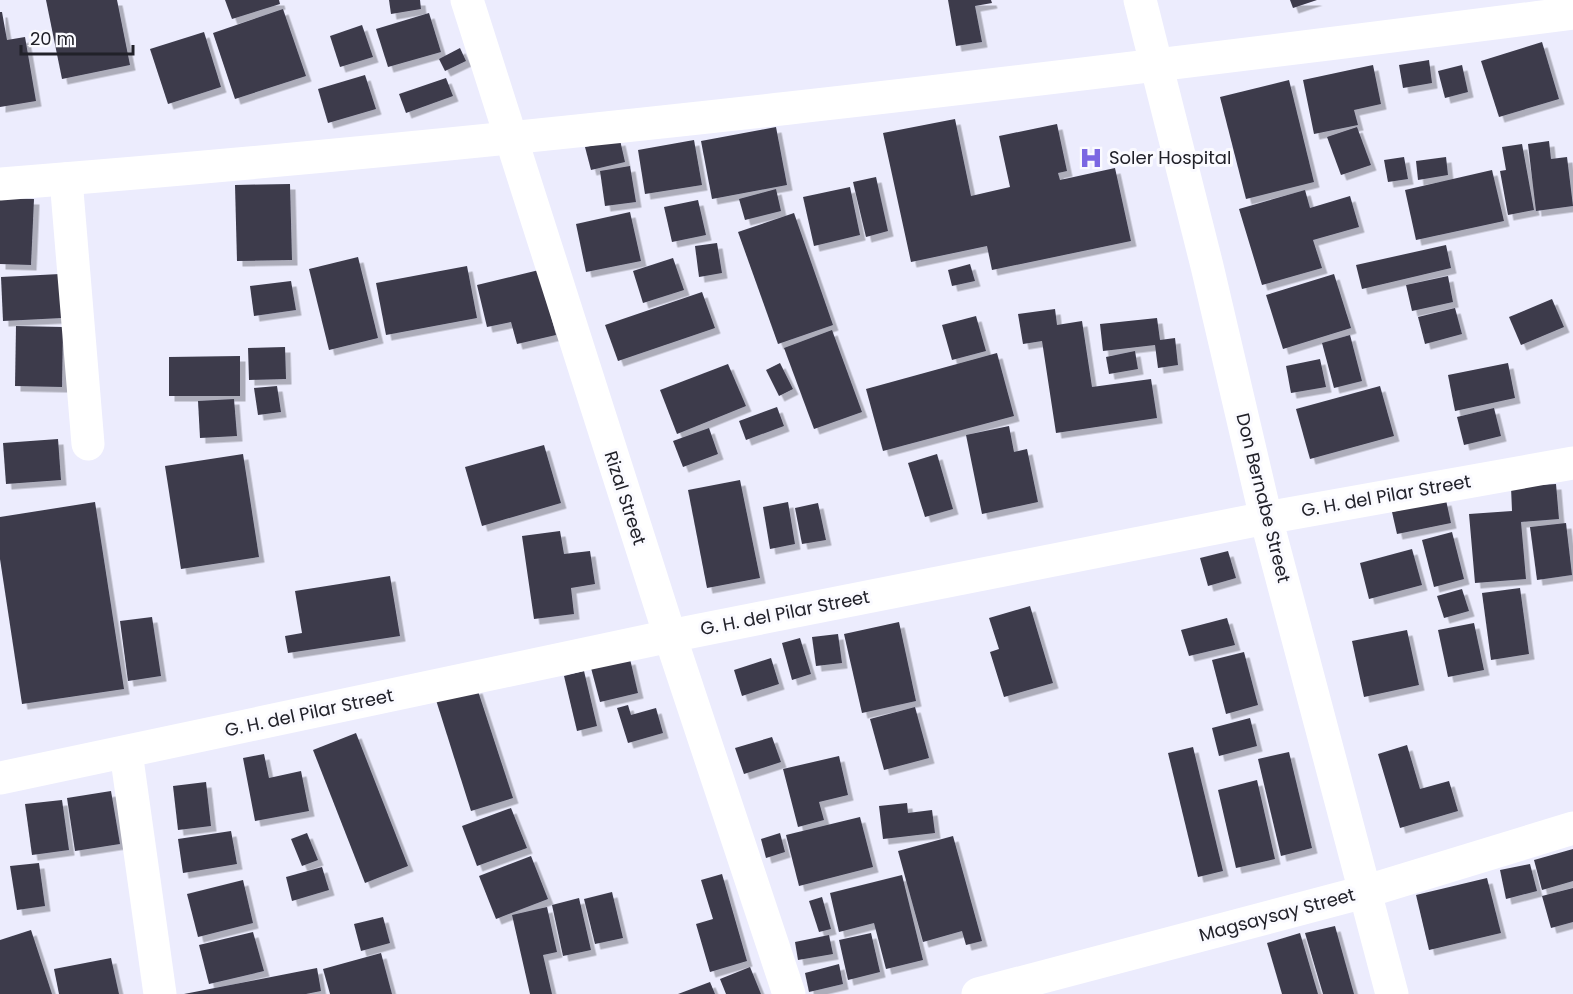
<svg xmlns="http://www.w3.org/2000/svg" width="1573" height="994" viewBox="0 0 1573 994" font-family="Poppins,sans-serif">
<defs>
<filter id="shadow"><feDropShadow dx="5.5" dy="5.5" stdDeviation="0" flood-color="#0004"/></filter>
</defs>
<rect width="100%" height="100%" fill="#ececfd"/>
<g fill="#3c3b4c" filter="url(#shadow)">
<path d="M46 0H117L130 65 62 79Z"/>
<path d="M225 0H279L280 4 232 19Z"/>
<path d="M389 0H420L421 9 391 14Z"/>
<path d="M948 0H991L992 3 975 6 982 42 956 46Z"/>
<path d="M1290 0H1317L1293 8Z"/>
<path d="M283 9 306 76 235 99 213 33Z"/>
<path d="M0 12H2L7 40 25 37 36 101 0 107Z"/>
<path d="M429 13 441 52 388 67 376 29Z"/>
<path d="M362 25 373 57 340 67 330 36Z"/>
<path d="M204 32 221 87 168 104 150 49Z"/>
<path d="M1542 42 1559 99 1499 117 1481 61Z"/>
<path d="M460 48 466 61 445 71 439 59Z"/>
<path d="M1429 60 1432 83 1403 88 1399 65Z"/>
<path d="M1373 65 1381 104 1354 110 1358 125 1314 134 1303 80Z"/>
<path d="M1462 65 1468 92 1445 98 1438 71Z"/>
<path d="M365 75 376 109 328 123 318 89Z"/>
<path d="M446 78 453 96 406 113 399 94Z"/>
<path d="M1289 80 1314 182 1246 199 1220 97Z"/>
<path d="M955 119 971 196 1010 187 999 136 1057 124 1067 171 1058 173 1060 180 1115 168 1131 241 992 270 987 246 911 262 883 133Z"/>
<path d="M776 127 787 185 712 199 701 141Z"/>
<path d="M1357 127 1371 165 1341 175 1327 137Z"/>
<path d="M620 140 625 162 591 170 585 147Z"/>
<path d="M694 140 702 185 645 194 638 150Z"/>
<path d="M1549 141 1551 159 1567 157 1573 206 1536 211 1528 144Z"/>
<path d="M1522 144 1534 210 1508 215 1500 171 1506 170 1502 147Z"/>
<path d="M1404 157 1408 179 1388 182 1384 160Z"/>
<path d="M1446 157 1448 175 1418 180 1416 161Z"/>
<path d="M630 166 636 202 605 206 600 171Z"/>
<path d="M1492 170 1504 221 1416 240 1405 190Z"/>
<path d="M876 177 888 231 866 237 853 182Z"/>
<path d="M290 184 292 260 237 261 235 185Z"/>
<path d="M850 187 860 235 814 246 803 197Z"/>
<path d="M776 189 781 211 745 220 739 199Z"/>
<path d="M1305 190 1310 208 1350 196 1359 227 1313 240 1322 268 1262 285 1239 209Z"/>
<path d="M0 198 34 199 31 265 0 264Z"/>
<path d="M698 200 706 235 672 242 664 207Z"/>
<path d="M630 212 641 261 586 272 576 224Z"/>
<path d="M794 213 833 325 778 344 738 232Z"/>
<path d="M717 243 722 273 699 277 695 246Z"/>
<path d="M1446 245 1451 268 1362 289 1356 265Z"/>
<path d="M358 257 378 338 329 350 309 269Z"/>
<path d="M673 258 684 290 643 303 633 271Z"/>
<path d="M970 264 975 281 952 286 948 270Z"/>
<path d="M467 266 477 318 386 335 376 283Z"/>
<path d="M539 270 556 335 517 344 511 322 487 327 477 285Z"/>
<path d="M60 274 62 318 3 321 1 277Z"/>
<path d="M1334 274 1351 328 1283 349 1266 295Z"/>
<path d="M1448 276 1453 302 1412 311 1406 285Z"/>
<path d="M291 281 296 310 254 316 250 286Z"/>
<path d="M702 292 715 328 618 361 605 325Z"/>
<path d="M1552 299 1564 327 1521 345 1509 317Z"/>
<path d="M1455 308 1462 334 1425 344 1418 317Z"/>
<path d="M1055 309 1057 325 1082 321 1092 387 1151 379 1157 418 1056 433 1042 341 1023 344 1018 314Z"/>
<path d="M976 316 986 351 952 360 942 325Z"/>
<path d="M1157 318 1160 340 1175 338 1178 365 1158 368 1155 345 1103 351 1100 324Z"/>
<path d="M16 326 63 327 62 387 15 386Z"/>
<path d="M832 330 862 412 814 429 784 348Z"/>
<path d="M1350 335 1362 381 1334 388 1322 343Z"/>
<path d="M285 347 286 379 249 380 248 348Z"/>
<path d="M1135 351 1138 369 1109 374 1106 357Z"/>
<path d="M997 353 1014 416 883 451 866 389Z"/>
<path d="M240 356V396H169V357Z"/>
<path d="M1320 359 1326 387 1291 393 1286 366Z"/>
<path d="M780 363 793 389 779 396 766 370Z"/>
<path d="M1508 363 1515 398 1455 411 1448 375Z"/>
<path d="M728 364 746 406 677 434 660 390Z"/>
<path d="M277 386 281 412 258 415 254 388Z"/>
<path d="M1380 386 1394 436 1310 459 1296 409Z"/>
<path d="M234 399 237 436 200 438 198 401Z"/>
<path d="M777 407 784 426 746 440 739 421Z"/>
<path d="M1494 408 1501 436 1464 445 1457 417Z"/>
<path d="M1009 426 1014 452 1027 449 1038 502 982 514 966 435Z"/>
<path d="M709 428 718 454 683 467 673 441Z"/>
<path d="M58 439 61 480 6 484 3 443Z"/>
<path d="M544 445 561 503 482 526 465 467Z"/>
<path d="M243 454 259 557 181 569 165 466Z"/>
<path d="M937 454 953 509 925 517 908 463Z"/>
<path d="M740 480 760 578 707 588 688 490Z"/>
<path d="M1556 484 1559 519 1521 522 1526 579 1475 583 1469 514 1512 511 1511 487Z"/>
<path d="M1446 500 1451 523 1397 534 1392 512Z"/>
<path d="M95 502 124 689 22 704 0 559V517Z"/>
<path d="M788 502 795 544 770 549 763 507Z"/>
<path d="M818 503 826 540 802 544 795 508Z"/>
<path d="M1566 523 1572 575 1537 580 1530 527Z"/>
<path d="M560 531 564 554 590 551 595 584 571 588 574 614 534 619 522 536Z"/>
<path d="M1452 532 1464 579 1434 587 1422 540Z"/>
<path d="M1412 549 1422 585 1369 599 1360 563Z"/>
<path d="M1228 551 1236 578 1208 586 1200 558Z"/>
<path d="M390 576 400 636 288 653 285 636 302 633 295 591Z"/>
<path d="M1520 588 1529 654 1491 660 1482 593Z"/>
<path d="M1462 589 1469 611 1444 618 1437 596Z"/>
<path d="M1030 606 1053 683 1004 697 990 652 999 649 989 618Z"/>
<path d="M152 617 161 676 128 681 120 621Z"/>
<path d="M1227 618 1235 645 1189 656 1181 630Z"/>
<path d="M899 622 916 701 862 713 844 634Z"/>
<path d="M1474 623 1484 670 1448 677 1438 630Z"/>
<path d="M1407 630 1419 685 1364 697 1352 641Z"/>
<path d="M838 634 842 663 816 666 812 637Z"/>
<path d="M800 638 811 674 792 680 782 643Z"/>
<path d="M1244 652 1258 705 1226 714 1212 660Z"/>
<path d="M771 658 779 684 742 696 734 670Z"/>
<path d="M630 659 638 693 600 702 591 668Z"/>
<path d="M584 671 597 726 577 731 564 676Z"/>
<path d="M477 688 513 798 471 811 436 700Z"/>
<path d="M628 705 631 715 656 708 663 733 628 743 617 708Z"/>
<path d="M915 707 929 758 884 770 870 719Z"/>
<path d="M1250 718 1257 746 1219 756 1212 728Z"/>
<path d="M356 733 408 866 365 883 313 750Z"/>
<path d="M772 737 781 762 744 774 735 748Z"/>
<path d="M1407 745 1420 789 1449 781 1458 811 1400 828 1378 754Z"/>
<path d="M1193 747 1223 871 1198 877 1168 753Z"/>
<path d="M1289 752 1312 848 1281 856 1258 759Z"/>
<path d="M264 754 269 778 301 771 309 811 255 821 243 758Z"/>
<path d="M839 756 848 795 819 802 824 820 798 827 783 769Z"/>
<path d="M1257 780 1275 859 1236 868 1218 790Z"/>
<path d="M206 782 211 826 178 830 173 786Z"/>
<path d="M111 791 120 844 75 851 67 798Z"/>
<path d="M62 800 69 850 32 855 25 804Z"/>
<path d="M907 803 908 813 932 810 935 833 883 839 879 806Z"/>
<path d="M511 808 527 848 477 866 462 826Z"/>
<path d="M860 817 873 867 799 886 786 835Z"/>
<path d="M231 831 237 864 183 873 178 839Z"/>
<path d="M307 833 318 860 302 866 291 839Z"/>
<path d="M780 833 785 852 766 858 761 839Z"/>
<path d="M953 836 982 941 966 945 962 931 923 942 898 851Z"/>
<path d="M1573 849V881L1542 890 1534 860Z"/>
<path d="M531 856 548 899 496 919 479 876Z"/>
<path d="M39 863 45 906 17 910 10 866Z"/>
<path d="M1530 864 1537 891 1506 899 1500 870Z"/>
<path d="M322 867 329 890 292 901 286 877Z"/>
<path d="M722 874 747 961 710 972 696 924 713 919 701 880Z"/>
<path d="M902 875 923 960 886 969 874 923 839 932 830 893Z"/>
<path d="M1487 878 1501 933 1429 950 1416 895Z"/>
<path d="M243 880 253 923 198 937 187 894Z"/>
<path d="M1573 888V922L1551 928 1542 896Z"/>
<path d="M612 892 623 938 595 944 584 899Z"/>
<path d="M822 897 831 929 819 932 809 901Z"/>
<path d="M579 898 591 950 563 956 552 905Z"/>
<path d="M547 907 557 952 543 955 552 994H530L512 915Z"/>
<path d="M383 917 390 943 361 951 354 924Z"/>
<path d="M1335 926 1354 994H1323L1305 933Z"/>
<path d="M31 930 52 994H0V940Z"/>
<path d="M253 932 264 971 209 984 199 945Z"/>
<path d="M871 933 880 972 848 980 839 940Z"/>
<path d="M1300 933 1318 994H1282L1267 943Z"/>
<path d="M829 935 833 954 798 960 795 942Z"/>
<path d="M381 953 392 994H330L323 969Z"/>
<path d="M111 958 119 994H59L54 969Z"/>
<path d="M839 964 843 984 809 992 805 973Z"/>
<path d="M750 967 761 994H726L720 979Z"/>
<path d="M317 968 321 991 306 994H184Z"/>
<path d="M710 982 715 994H678Z"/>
</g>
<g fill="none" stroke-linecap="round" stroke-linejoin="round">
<g stroke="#fff" stroke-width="33">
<path d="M467 0 670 636 789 994"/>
<path d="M66 179 88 444"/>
<path d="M0 184C526 143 1050 80 1573 13"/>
<path d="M126 752 160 994"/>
<path d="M0 778 670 636 1266 518 1573 463"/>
<path d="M978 994 1364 892 1573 828"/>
</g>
<path stroke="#fff" stroke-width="33" d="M1140 0 1207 266 1266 518 1392 994"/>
</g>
<defs>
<g id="hospital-bare" transform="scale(1.8)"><path d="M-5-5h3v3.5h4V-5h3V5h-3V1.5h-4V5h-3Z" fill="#7b67e2" stroke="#fafaff" stroke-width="2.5" paint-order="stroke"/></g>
</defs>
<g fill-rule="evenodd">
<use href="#hospital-bare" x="1091" y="158"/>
</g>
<g text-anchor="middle" stroke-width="6" stroke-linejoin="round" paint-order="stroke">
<g font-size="18" fill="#212129" stroke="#fafaff" text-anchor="start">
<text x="1109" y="164">Soler Hospital</text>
</g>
<g font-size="18" fill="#212129" stroke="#fafaff">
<text transform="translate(1386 496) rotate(-10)" y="6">G. H. del Pilar Street</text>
<text transform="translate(625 498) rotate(72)" y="6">Rizal Street</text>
<text transform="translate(1263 498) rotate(76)" y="6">Don Bernabe Street</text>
<text transform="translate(785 613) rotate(-11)" y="6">G. H. del Pilar Street</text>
<text transform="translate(309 713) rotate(-12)" y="6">G. H. del Pilar Street</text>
<text transform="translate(1277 915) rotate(-15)" y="6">Magsaysay Street</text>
</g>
</g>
<path d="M21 45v9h112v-9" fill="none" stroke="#212129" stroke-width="3"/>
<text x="30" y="45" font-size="18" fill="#212129" stroke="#fafaff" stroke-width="4.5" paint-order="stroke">20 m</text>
</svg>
